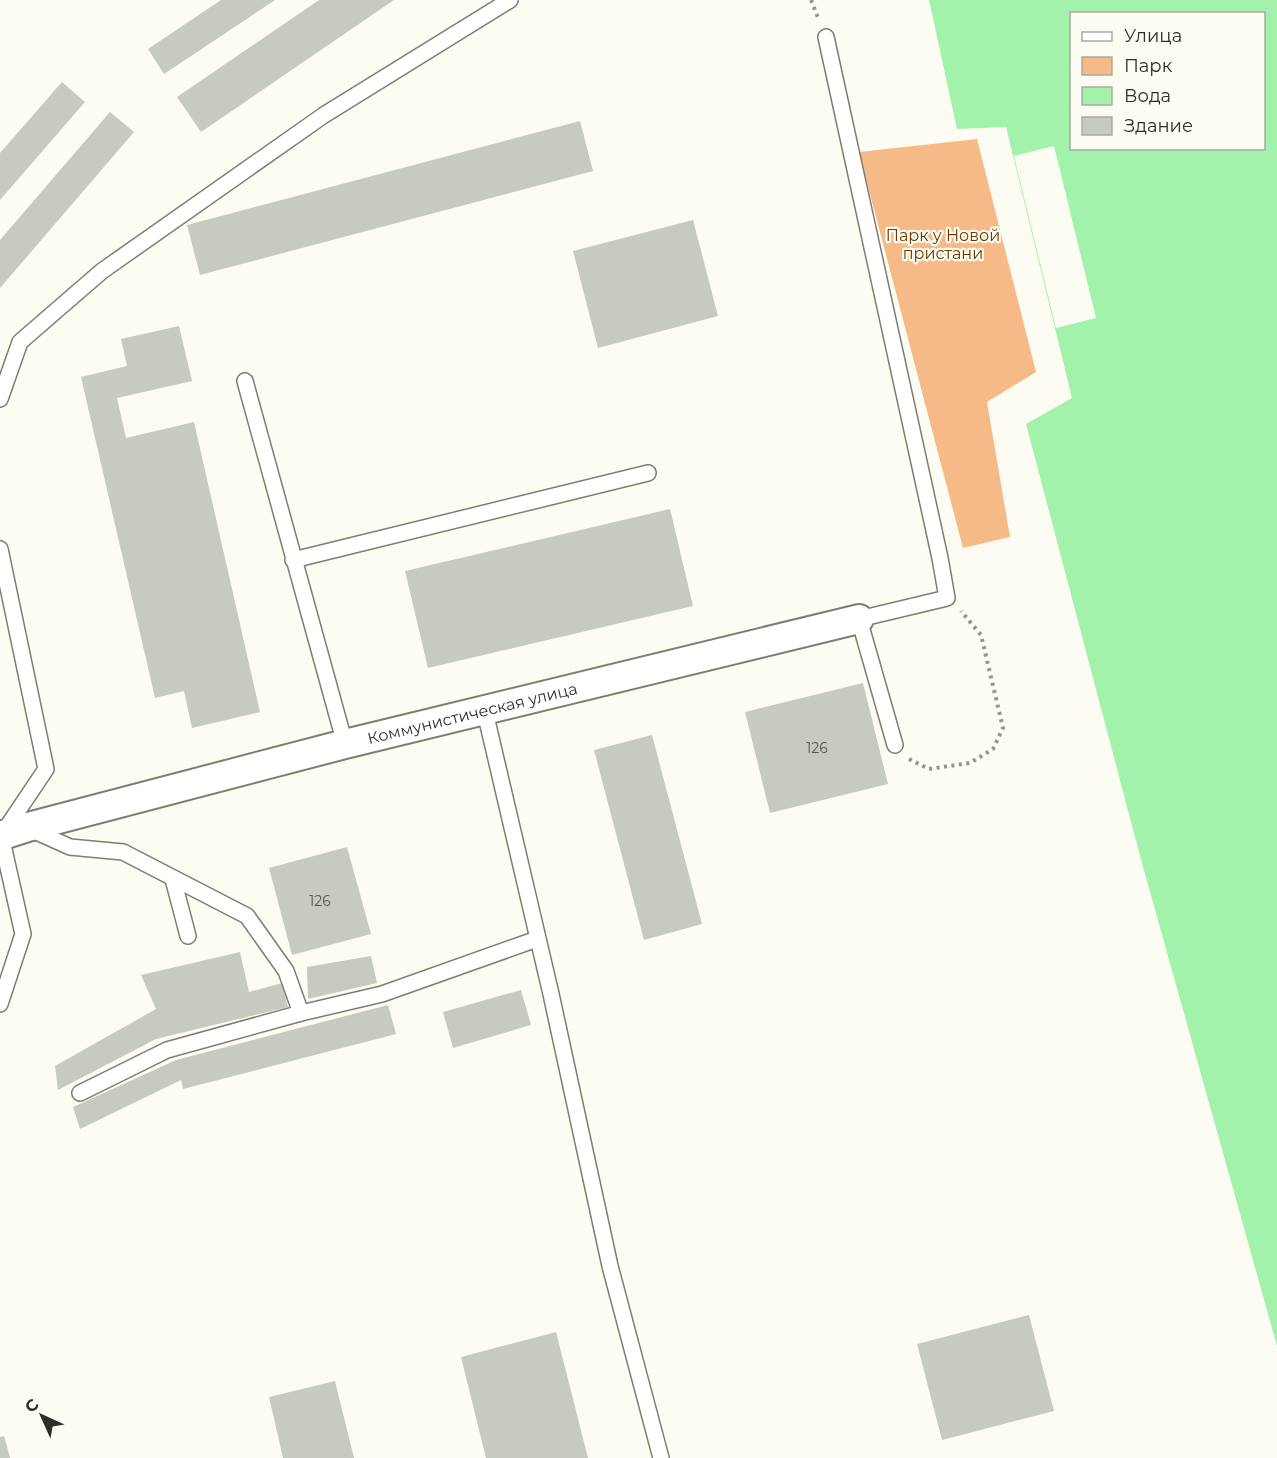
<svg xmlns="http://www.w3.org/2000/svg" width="1277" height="1458" viewBox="0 0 1277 1458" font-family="Montserrat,sans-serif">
<rect width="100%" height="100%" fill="#fcfcf2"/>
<path fill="#f5ba88" d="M977 139 1036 372 987 402 1010 537 963 548 859 152Z"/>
<path fill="#a2f2ab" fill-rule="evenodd" d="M929 0H1277V1346L1140 856 1026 424 1072 398 1006 127 957 129ZM1072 14H1264V148H1072Z"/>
<path fill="#fcfcf2" d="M1054 146 1096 318 1056 328 1014 156Z"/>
<g fill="#c6cac1">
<path d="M221 0H275L164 74 148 49Z"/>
<path d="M319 0H394L201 132 177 97Z"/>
<path d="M62 82 85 102 0 200V153Z"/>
<path d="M110 112 134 132 0 288V240Z"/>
<path d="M580 121 593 171 200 275 187 225Z"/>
<path d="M693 220 718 316 598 348 573 251Z"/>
<path d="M179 326 192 381 117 398 126 438 194 422 260 712 192 728 184 691 155 698 81 377 127 366 121 339Z"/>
<path d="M670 509 693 606 428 668 405 571Z"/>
<path d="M863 683 888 784 770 813 745 712Z"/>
<path d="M652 735 702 924 644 940 594 750Z"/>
<path d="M347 847 371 934 292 955 269 868Z"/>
<path d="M240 952 249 992 282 983 288 1007 156 1039 58 1090 55 1066 156 1009 141 975Z"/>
<path d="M371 956 377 983 308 999 307 967Z"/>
<path d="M521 990 531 1025 453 1048 443 1012Z"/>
<path d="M388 1005 396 1034 183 1089 181 1080 80 1129 73 1107 176 1060Z"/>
<path d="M1029 1315 1054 1411 942 1440 917 1344Z"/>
<path d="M556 1332 588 1458H486L461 1357Z"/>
<path d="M335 1381 354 1458H283L269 1397Z"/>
<path d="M4 1436 10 1458H0V1437Z"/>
</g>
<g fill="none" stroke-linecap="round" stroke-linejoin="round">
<g stroke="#7e7d74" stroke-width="18">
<g id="service">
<path d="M826 37 940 558 947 598 859 619 895 745"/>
<path d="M245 381 345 744"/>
<path d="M0 399 20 342 102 271 324 115 510 0"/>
<path d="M0 549 46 769 1 836 23 934 0 1004"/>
<path d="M293 560 648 473"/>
<path d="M485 712 551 994 610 1266 661 1458"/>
<path d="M30 829 70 847 123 852 247 916 286 971 301 1013 167 1050 80 1093"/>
<path d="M173 879 188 936"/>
<path d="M301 1013 382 994 537 939"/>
</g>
</g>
<g stroke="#7e7d74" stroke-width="32">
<g id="minor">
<path id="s1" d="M0 836 28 827 345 744 859 619"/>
</g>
</g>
<g stroke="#95958e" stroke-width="4" stroke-dasharray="3 4.5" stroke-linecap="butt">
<path d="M811 0 819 20"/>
<path d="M909 759 929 769 970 763 993 749 1003 728 981 635 961 611"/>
</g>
<use href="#service" stroke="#fff" stroke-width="15"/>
<use href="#minor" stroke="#fff" stroke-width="28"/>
</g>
<g text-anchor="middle" stroke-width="4.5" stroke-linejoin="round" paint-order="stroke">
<g font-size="14" fill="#545550">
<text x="817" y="753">126</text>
<text x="320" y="906">126</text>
</g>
<g font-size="16" fill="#6b3b01" stroke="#fcfcf2">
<text x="943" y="241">Парк у Новой<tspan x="943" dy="18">пристани</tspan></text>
</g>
<g font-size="16" fill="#2e2e2a" stroke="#fcfcf2">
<text dy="6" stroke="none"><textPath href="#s1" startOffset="488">Коммунистическая улица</textPath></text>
</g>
</g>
<rect x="1070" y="12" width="195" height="138" fill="#fcfcf2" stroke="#aaaaa2" stroke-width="1.5"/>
<rect x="1082" y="32" width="30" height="9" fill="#ffffff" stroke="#aaaaa2" stroke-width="1.5"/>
<text x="1124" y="42" font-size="18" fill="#2e2e2a">Улица</text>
<rect x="1082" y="57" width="30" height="18" fill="#f5ba88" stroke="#aaaaa2" stroke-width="1.5"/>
<text x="1124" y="72" font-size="18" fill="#2e2e2a">Парк</text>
<rect x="1082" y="87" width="30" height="18" fill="#a2f2ab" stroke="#aaaaa2" stroke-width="1.5"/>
<text x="1124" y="102" font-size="18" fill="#2e2e2a">Вода</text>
<rect x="1082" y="117" width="30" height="18" fill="#c6cac1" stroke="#aaaaa2" stroke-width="1.5"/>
<text x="1124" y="132" font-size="18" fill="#2e2e2a">Здание</text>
<g transform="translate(42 1416) rotate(315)" stroke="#fcfcf2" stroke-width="4.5" paint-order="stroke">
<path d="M0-4.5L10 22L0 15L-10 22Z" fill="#2e2e2a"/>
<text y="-9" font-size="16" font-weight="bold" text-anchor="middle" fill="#2e2e2a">С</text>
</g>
</svg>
